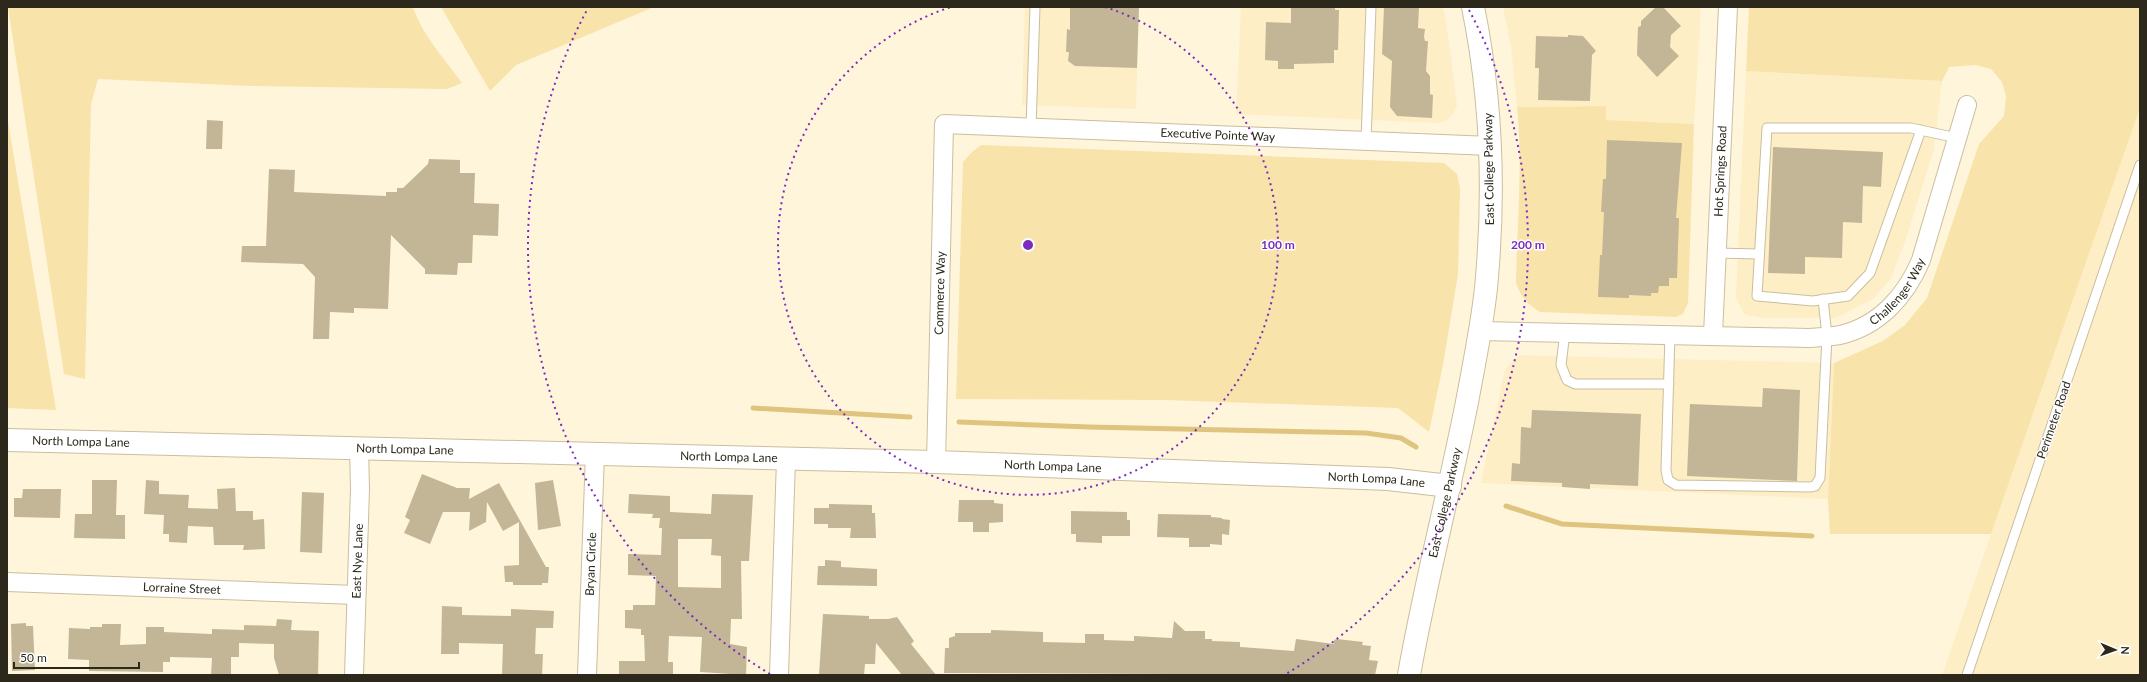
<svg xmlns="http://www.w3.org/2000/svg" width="2147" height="682" viewBox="0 0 2147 682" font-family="Lato,sans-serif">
<rect width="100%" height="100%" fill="#fff5da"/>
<g fill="#fdeec5">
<path d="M1025 7H1139L1136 109 1022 105Z"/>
<path d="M1241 7H1443L1447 27 1457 106 1453 114 1447 120 1440 123 1236 114Z"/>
<path d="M1503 7H1701L1694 124 1605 120V106L1517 107 1511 47Z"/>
<path d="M1746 71 1942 81 1934 149 1905 242 1891 278 1873 299 1836 318H1762L1744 314 1736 297Z"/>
<path d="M2140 108V675H1942L1991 534Z"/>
<path d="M1519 355 1834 363 1828 499 1481 483 1505 369Z"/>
</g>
<g fill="#f8e3aa">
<path d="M8 7H413C422 35 445 59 462 83L447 89 251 86 98 79 91 104 85 379 64 374Z"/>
<path d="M441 7H654L516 65 490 91Z"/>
<path d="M1749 7H2140V108L1991 534H1830L1828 499 1834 363 1883 341 1905 325 1927 298 1979 144 2004 116 2006 96 2002 82 1991 69 1975 65 1949 67 1942 81 1746 71Z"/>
<path d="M1606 106V120L1694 124 1688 303 1683 314 1676 317 1540 312C1527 304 1521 297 1516 283 1517 224 1523 166 1517 107Z"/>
<path d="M7 115 56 410 7 408Z"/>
<path d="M981 145 1444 163 1457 174 1460 188 1458 274 1443 365 1429 432 1398 408 1165 400 956 399 963 162 971 153Z"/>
</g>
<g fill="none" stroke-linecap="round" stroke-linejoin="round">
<g stroke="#dec47e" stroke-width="5">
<path d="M753 408 910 417"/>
<path d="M959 422 1089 427 1366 433 1401 438 1416 447"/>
<path d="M1506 506 1562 524 1812 536"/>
</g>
</g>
<g fill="#c2b696" fill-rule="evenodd">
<path d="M1070 7H1139L1137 68 1075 66 1068 61 1069 52H1066L1067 29 1070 30Z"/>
<path d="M1291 7H1335V10H1339L1338 50H1334V63L1294 64V69H1278V61L1265 60 1266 22 1291 23Z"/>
<path d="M1384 7H1419L1418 28 1425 29 1424 37 1425 41H1428L1426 71 1430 76V94L1433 95 1432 118 1397 116 1390 107 1392 61 1382 54Z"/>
<path d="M1656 7H1663L1681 26 1671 35 1670 47 1679 56 1657 77 1637 55 1638 27 1641 26V21Z"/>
<path d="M1568 35 1583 36 1596 51 1592 55 1590 101 1538 100 1539 68H1535L1536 36 1568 37Z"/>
<path d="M207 120 223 121 222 149H206Z"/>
<path d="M1607 140 1682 143 1676 218H1679L1677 278H1669V286H1659L1658 293H1651V296L1629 295V298L1598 297 1600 255H1602L1604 212H1601L1603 179H1606Z"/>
<path d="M1773 147 1883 152 1881 187 1863 186 1862 223 1843 222 1842 258 1805 257V274L1768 273Z"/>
<path d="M429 159 460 160V173H475L474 203 499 204 498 236 473 235 472 263H458L457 275 425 274V269L391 235 388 309 354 308V313L330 312 329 339H313L315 277 303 264 241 262 242 246H266L269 169 295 170 294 192 386 196V192H397V188H403L428 164Z"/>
<path d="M1763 388 1800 390 1797 481 1687 476 1690 404 1762 407Z"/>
<path d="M1532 410 1641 414 1638 486 1590 484V489L1562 487V483L1511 481 1512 463 1520 464 1521 427 1531 428Z"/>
<path d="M422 474 457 488H470L469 499 499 483 546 567H549L548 583H542V585H513V582H505L504 566 519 565V522L503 531 487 502 486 522 469 531 470 512H443L430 544 404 533 410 520 405 517Z"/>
<path d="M92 480H117L116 515H125V539L74 538 75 514H92Z"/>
<path d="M146 480 159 481V494L189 495 188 508 218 509 217 489 235 488 236 511H253V520L264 519 265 549 243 550 244 545H214L213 527 188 526 187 543 169 542V534H163L164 515 144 514Z"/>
<path d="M553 480 561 526 538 530 535 483Z"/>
<path d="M23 489H61L60 518 14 517V498H22Z"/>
<path d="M302 492 324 493 322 553 300 552Z"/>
<path d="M629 494 670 496V512L711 514 712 494 753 495 749 561H741L742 619H731L730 644 747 647 746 675 700 672 702 637 669 636 668 662H673V675H619V661H645L644 635H641V629L625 628V610H633V605H655L656 576 628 575V554L661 555 662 528H659L660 518H652L653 514 628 513ZM678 539H712L711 555 721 556V588L678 587Z"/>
<path d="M959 500H994V503L1003 504V522L989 523V532H973V522H958Z"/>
<path d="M829 504 872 505V513H875L876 538H850L851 528H828V524H814V508H829Z"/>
<path d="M1071 511 1127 512V520H1130V536H1102V543L1076 542V534H1071Z"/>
<path d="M1158 514 1211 515V517L1222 518V519L1230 520 1229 535 1222 534V545L1210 544V547H1189V538L1157 537Z"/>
<path d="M825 560 841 561V567L877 569V586L817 585 818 566H825Z"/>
<path d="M442 606 462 607V615L511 616V609L554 611 553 628H536L535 654H543L542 675H502L503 644 459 643V654H441Z"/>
<path d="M823 614 869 616V619H888L897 617 914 641 911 644 936 675H902L876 643 875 664H865L864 675H819Z"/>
<path d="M277 619 292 620 291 630 319 631 318 675H279L274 658V644L239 643V657H231V675H211L212 658 170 657V662H163V672L89 671V660L68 659 69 628 90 629V627H102V624H121L120 645 146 644V627H164V632L212 634V629L244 630V625L276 626Z"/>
<path d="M1174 621 1185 631H1205V639H1212V641L1240 642V647L1294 651 1296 639 1334 644V640L1337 639 1363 642 1362 645 1371 646 1369 660 1378 661 1375 675 944 673 945 648H949V638L955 636V633H991V630L1043 632V642L1085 643V634H1104V640L1134 641V636L1172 638Z"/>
<path d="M26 623V626H33L35 670 12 671 11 624Z"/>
</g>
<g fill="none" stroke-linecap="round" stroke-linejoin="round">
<g stroke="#cabe9e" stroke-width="11">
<g id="lane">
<path d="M1031 128 1035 7"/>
<path d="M1921 130 1870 273 1848 296 1813 301 1757 296 1767 128H1911L1957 138"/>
<path d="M1366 141 1371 7"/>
<path d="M1716 253 1759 254"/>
<path d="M1565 332 1561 365 1567 380 1575 384H1669"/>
<path d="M1670 334 1666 470 1668 480 1676 485 1810 487 1815 486 1820 478 1827 336 1823 299"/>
<path d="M1967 675 2140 165"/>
</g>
</g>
<g stroke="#cabe9e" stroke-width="20">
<g id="street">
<path id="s1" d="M1480 331 1809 338C1819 337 1830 337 1840 335 1879 326 1906 296 1921 260L1967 105"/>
<path id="s2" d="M1713 335 1728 7"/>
<path id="s3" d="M936 462 944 124 1491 146"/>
<path id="s4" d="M7 582 356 595"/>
<path id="s5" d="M354 675 360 489 359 447"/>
<path id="s6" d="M587 675 595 453"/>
<path d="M779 675 786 459"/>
</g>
</g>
<g stroke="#cabe9e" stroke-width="24">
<g id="secondary">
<path id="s7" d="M7 440 936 462 1388 479 1450 486"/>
<path id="s8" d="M1409 675C1425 584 1449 493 1467 402 1474 364 1482 326 1486 288 1495 194 1492 100 1473 7"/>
</g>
</g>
<use href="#lane" stroke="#fff" stroke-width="9"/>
<use href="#street" stroke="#fff" stroke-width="18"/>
<use href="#secondary" stroke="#fff" stroke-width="22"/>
</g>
<g fill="none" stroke="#7b2cbf" stroke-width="2" stroke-dasharray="2 4">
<path d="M1105 7A250 250 0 1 1 951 7"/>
<path d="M770 674A500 500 0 0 1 587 10M1469 10A500 500 0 0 1 1286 674"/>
</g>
<g text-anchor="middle" stroke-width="3" stroke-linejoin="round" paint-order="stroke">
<g font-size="12" fill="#2c281b" stroke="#fff">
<text dy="4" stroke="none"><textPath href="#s3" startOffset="612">Executive Pointe Way</textPath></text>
<text transform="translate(1489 169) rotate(-91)" y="4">East College Parkway</text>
<text dy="4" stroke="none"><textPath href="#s2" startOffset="164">Hot Springs Road</textPath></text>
<text dy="4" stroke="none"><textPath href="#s1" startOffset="435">Challenger Way</textPath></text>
<text dy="4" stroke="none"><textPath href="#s3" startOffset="169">Commerce Way</textPath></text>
<text transform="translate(2054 420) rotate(-71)" y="4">Perimeter Road</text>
<text dy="4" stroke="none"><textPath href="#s7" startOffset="74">North Lompa Lane</textPath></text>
<text dy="4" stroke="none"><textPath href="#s7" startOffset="398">North Lompa Lane</textPath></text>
<text dy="4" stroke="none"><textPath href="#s7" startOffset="722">North Lompa Lane</textPath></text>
<text dy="4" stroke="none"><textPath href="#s7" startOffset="1046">North Lompa Lane</textPath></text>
<text dy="4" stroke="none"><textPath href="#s7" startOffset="1370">North Lompa Lane</textPath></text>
<text dy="4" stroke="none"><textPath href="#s8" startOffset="176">East College Parkway</textPath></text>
<text dy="4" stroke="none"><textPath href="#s5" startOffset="114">East Nye Lane</textPath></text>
<text dy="4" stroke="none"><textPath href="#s6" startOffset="111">Bryan Circle</textPath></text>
<text dy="4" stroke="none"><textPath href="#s4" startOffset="175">Lorraine Street</textPath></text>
</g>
</g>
<circle cx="1028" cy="245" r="6" fill="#7b2cbf" stroke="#fff" stroke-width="2"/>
<g font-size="12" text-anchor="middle" font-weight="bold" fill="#7b2cbf" stroke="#fff" stroke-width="3" stroke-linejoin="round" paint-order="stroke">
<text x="1278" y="249">100 m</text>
<text x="1528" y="249">200 m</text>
</g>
<rect width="2147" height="682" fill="none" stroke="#2c281b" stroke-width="16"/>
<g transform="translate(2115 650) rotate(92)" stroke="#ffffff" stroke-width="3" paint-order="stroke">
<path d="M0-3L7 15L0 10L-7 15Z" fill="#2c281b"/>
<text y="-6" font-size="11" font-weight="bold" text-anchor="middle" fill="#2c281b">N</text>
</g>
<path d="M14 662v6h125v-6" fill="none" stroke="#2c281b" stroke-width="2"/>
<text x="20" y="662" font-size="12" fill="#2c281b" stroke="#ffffff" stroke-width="3" paint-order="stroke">50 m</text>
</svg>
